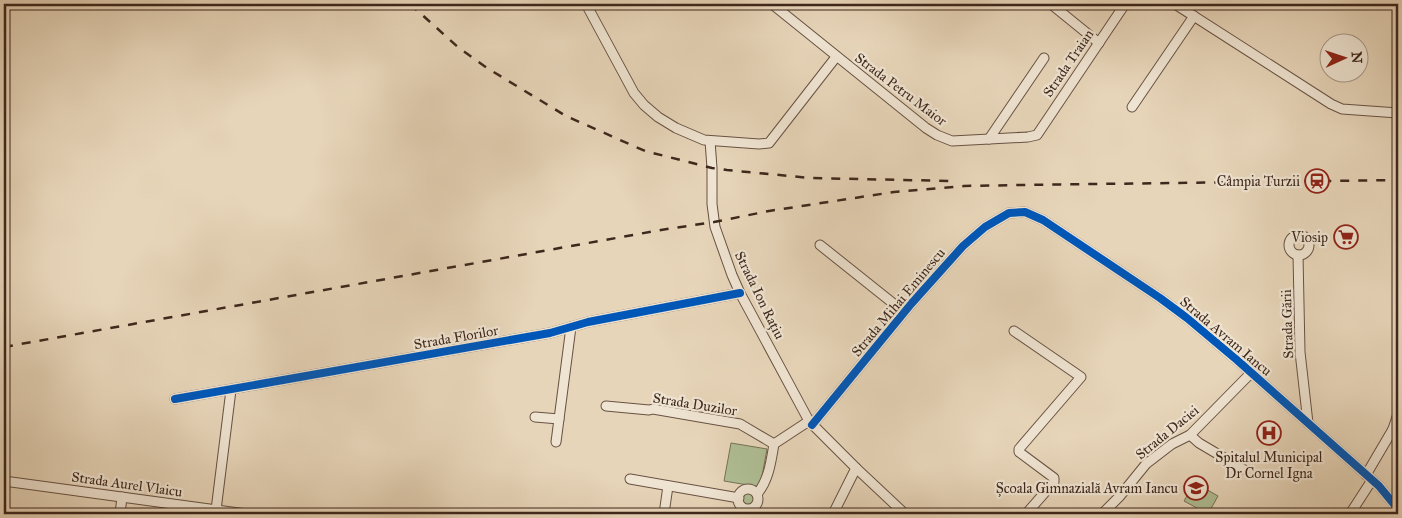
<svg xmlns="http://www.w3.org/2000/svg" width="1402" height="518" viewBox="0 0 1402 518" font-family="'IM FELL Great Primer',serif">
<rect width="100%" height="100%" fill="#e7d5b9"/>
<filter id="stains"><feTurbulence type="fractalNoise" baseFrequency=".004" numOctaves="4"/><feColorMatrix values="0 0 0 0 .2 0 0 0 0 .09 0 0 0 0 .02 0 0 0 .5 -.17"/></filter>
<radialGradient id="worn" r=".72"><stop offset=".6" stop-color="#630" stop-opacity="0"/><stop offset="1" stop-color="#630" stop-opacity=".3"/></radialGradient>
<g fill="#afbe94" stroke="#767258">
<path d="M731 443 767 449 760 487 724 481Z"/>
<path d="M1190 480 1218 496 1208 514 1184 501 1191 489 1186 486Z"/>
<circle cx="748" cy="499" r="8"/>
</g>
<g fill="none" stroke-linecap="round" stroke-linejoin="round">
<g stroke="#685243" stroke-width="11">
<g id="minor">
<path d="M586 4 634 93 644 105 658 117 676 128 704 140 759 144 769 143 836 57"/>
<path d="M772 4 926 128 937 135 952 141 1028 137 1037 135 1125 4"/>
<path d="M1051 4 1099 43"/>
<path d="M1175 4 1331 104 1342 109 1398 113"/>
<path d="M1132 107 1194 16"/>
<path d="M989 139 1044 58"/>
<path d="M710 141 712 168V204L715 227 732 275 740 293 809 421 856 468 905 514"/>
<circle cx="1299" cy="245" r="10"/>
<path d="M820 245 904 312"/>
<path d="M1298 255 1300 352 1308 423"/>
<path d="M1014 331 1081 377 1019 449V452L1054 478V482L1026 514"/>
<path d="M175 399 550 333 588 322 740 293"/>
<path d="M606 406 649 410 653 409 740 424 774 444"/>
<path d="M535 417 559 419"/>
<path d="M812 425 911 304 963 246 985 227 1009 213 1025 212 1043 220 1160 298 1187 318 1237 360 1379 486 1398 509"/>
<path d="M1393 429 1398 414"/>
<path d="M1190 435 1199 443 1243 469"/>
<path d="M556 442 571 327"/>
<path d="M1366 475 1393 429 1398 427"/>
<path d="M630 479 739 498"/>
<path d="M4 481 246 514"/>
<circle cx="748" cy="499" r="10"/>
<path d="M757 494C769 480 771 461 774 444L809 421"/>
<path d="M216 510 231 390"/>
<path d="M120 514 122 497"/>
<path d="M664 514 668 486"/>
<path d="M833 514 856 468"/>
<path d="M1102 514 1120 496 1146 464 1172 444 1190 435 1251 373"/>
<path d="M1350 514 1372 480"/>
</g>
</g>
<use href="#minor" stroke="#efe4d2" stroke-width="9"/>
<g stroke="#3e271c" stroke-width="2.5" stroke-dasharray="9 9" stroke-linecap="butt">
<path d="M410 4 459 48 487 68 566 116 645 151 712 168 727 170 810 178 953 181"/>
<path d="M4 347 661 230 714 222 769 211 894 192 964 186 1021 185 1398 180"/>
</g>
<g stroke="#efe4d2" stroke-width="11">
<g id="cycleway">
<path d="M175 399 550 333 588 322 740 293"/>
<path d="M812 425 911 304 963 246 985 227 1009 213 1025 212 1043 220 1160 298 1187 318 1237 360 1379 486 1398 509"/>
</g>
</g>
<use href="#cycleway" stroke="#0057b8" stroke-width="8"/>
</g>
<defs>
<g id="station-ring" transform="scale(1.25)"><circle r="9.5" fill="#efe4d2" stroke="#8f2418" stroke-width="1.5"/><path d="M-3-6H3Q5-6 5-4V2Q5 4 3 4L4.5 6H3L1.5 4h-3L-3 6H-4.5L-3 4Q-5 4-5 2V-4Q-5-6-3-6ZM-3.5-4v3h7v-3ZM-3.5 1v1.5H-2V1ZM2 1v1.5H3.5V1Z" fill="#8f2418"/></g>
<g id="supermarket-ring" transform="scale(1.25)"><circle r="9.5" fill="#efe4d2" stroke="#8f2418" stroke-width="1.5"/><path d="M-6-5.5h2.5l.6 2H6L4.5 2H-2.5L-4.4-4H-6ZM-1.5 3.2a1.3 1.3 0 1 0 .1 0ZM3 3.2a1.3 1.3 0 1 0 .1 0Z" fill="#8f2418"/></g>
<g id="hospital-ring" transform="scale(1.25)"><circle r="9.5" fill="#efe4d2" stroke="#8f2418" stroke-width="1.5"/><path d="M-5-5h3v3.5h4V-5h3V5h-3V1.5h-4V5h-3Z" fill="#8f2418"/></g>
<g id="school-ring" transform="scale(1.25)"><circle r="9.5" fill="#efe4d2" stroke="#8f2418" stroke-width="1.5"/><path d="M0-5L7-2L0 1L-7-2ZM-4 1L0 2.5L4 1V4Q0 6-4 4Z" fill="#8f2418"/></g>
</defs>
<g fill-rule="evenodd">
<use href="#station-ring" x="1317" y="181"/>
<use href="#supermarket-ring" x="1346" y="237"/>
<use href="#hospital-ring" x="1269" y="433"/>
<use href="#school-ring" x="1196" y="488"/>
</g>
<g text-anchor="middle" stroke-width="4.5" stroke-linejoin="round" paint-order="stroke">
<g font-size="14" fill="#3e271c" stroke="#efe4d2">
<text transform="translate(1068 63) rotate(-56)" y="5">Strada Traian</text>
<text transform="translate(901 89) rotate(37)" y="5">Strada Petru Maior</text>
<text transform="translate(760 295) rotate(64)" y="5">Strada Ion Rațiu</text>
<text transform="translate(898 302) rotate(-50)" y="5">Strada Mihai Eminescu</text>
<text transform="translate(1287 324) rotate(-92)" y="5">Strada Gării</text>
<text transform="translate(1226 336) rotate(40)" y="5">Strada Avram Iancu</text>
<text transform="translate(456 337) rotate(-10)" y="5">Strada Florilor</text>
<text transform="translate(695 404) rotate(9)" y="5">Strada Duzilor</text>
<text transform="translate(1167 432) rotate(-39)" y="5">Strada Daciei</text>
<text transform="translate(127 484) rotate(8)" y="5">Strada Aurel Vlaicu</text>
</g>
<g font-size="14" fill="#3e271c" stroke="#efe4d2" text-anchor="end">
<text x="1300" y="186">Câmpia Turzii</text>
<text x="1328" y="242">Viosip</text>
<text x="1269" y="462" text-anchor="middle">Spitalul Municipal<tspan x="1269" dy="16">Dr Cornel Igna</tspan></text>
<text x="1178" y="493">Școala Gimnazială Avram Iancu</text>
</g>
</g>
<rect width="1402" height="518" fill="none" stroke="#e7d5b9" stroke-width="20"/>
<rect x="5" y="5" width="1392" height="508" fill="none" stroke="#3e271c" stroke-width="2.5"/>
<rect x="10" y="10" width="1382" height="498" fill="none" stroke="#3e271c"/>
<g transform="translate(1344 58) rotate(87)"><circle r="24" fill="#efe4d2" stroke="#a89889"/>
<path d="M0-4L9 19L0 12L-9 19Z" fill="#8f2418"/>
<text y="-8" font-size="14" font-weight="bold" text-anchor="middle" fill="#3e271c">N</text>
</g>
<rect width="100%" height="100%" filter="url(#stains)"/>
<rect width="100%" height="100%" fill="url(#worn)"/>
</svg>
